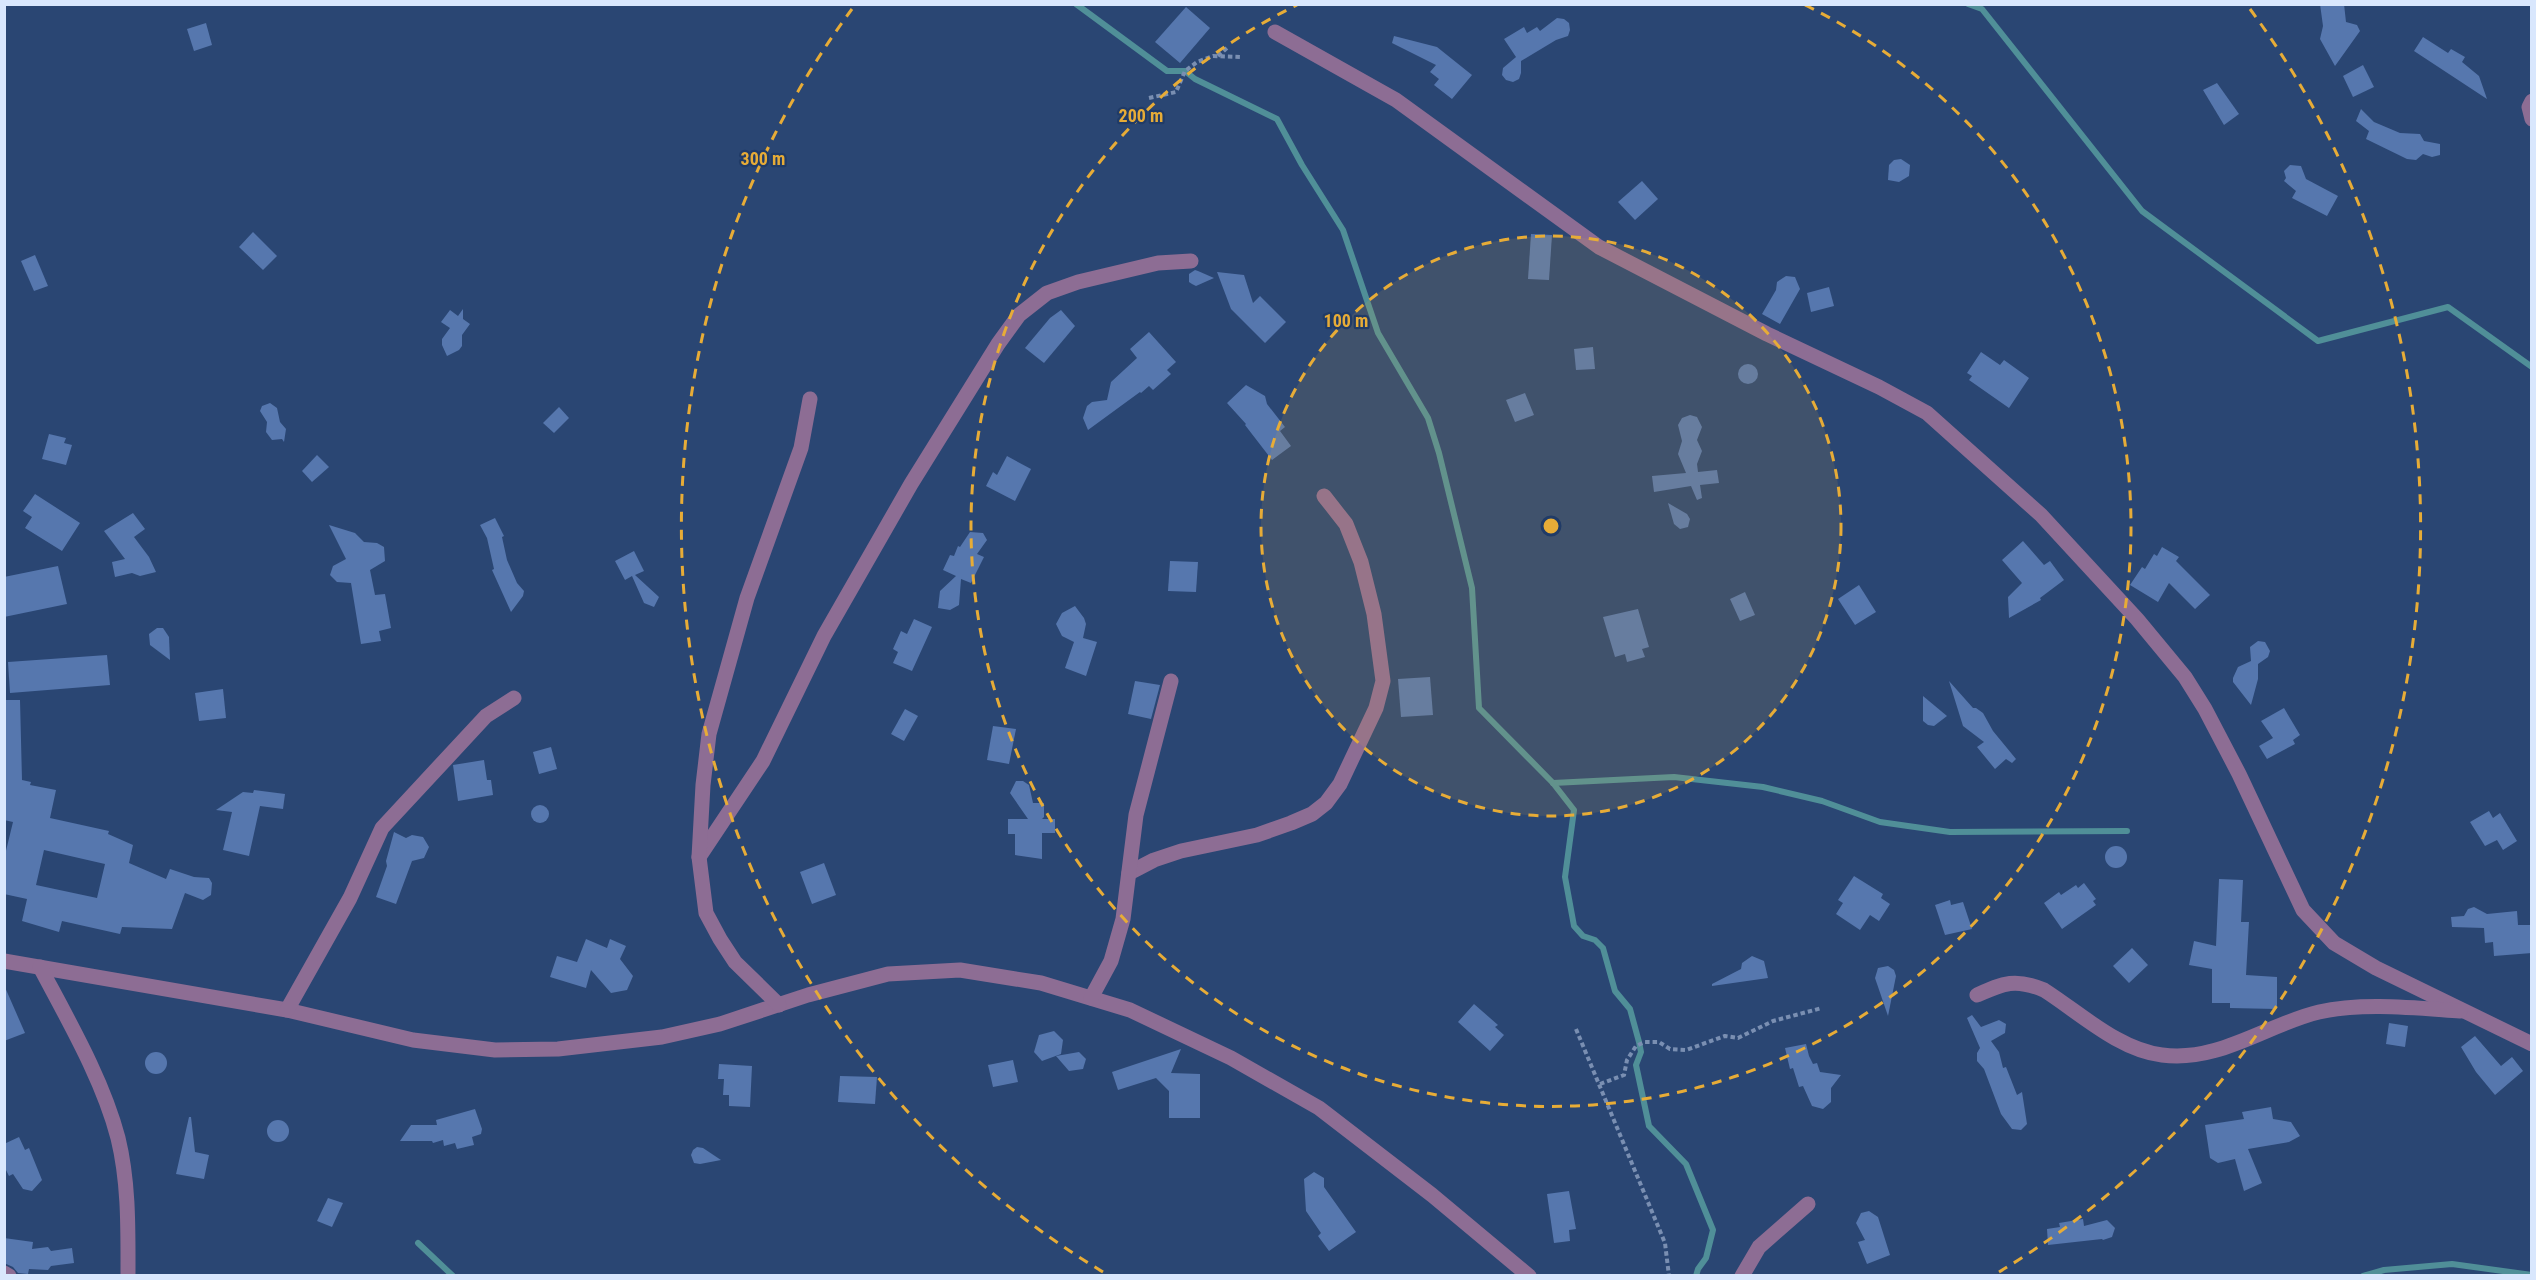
<svg xmlns="http://www.w3.org/2000/svg" width="2536" height="1280" viewBox="0 0 2536 1280" font-family="'Roboto Condensed',sans-serif">
<rect width="100%" height="100%" fill="#2a4673"/>
<g fill="none" stroke-linecap="round" stroke-linejoin="round">
<g stroke="#508f98" stroke-width="6">
<path d="M1076 4 1167 71H1185L1195 79 1277 119 1302 165 1343 230 1378 333 1428 418 1439 453 1472 588 1479 708 1553 783 1574 810 1565 877 1574 926 1583 936 1595 940 1603 948 1615 991 1630 1009 1639 1042 1641 1052 1636 1065 1649 1126 1686 1164 1713 1230 1706 1258 1698 1269 1696 1276"/>
<path d="M1968 4 1982 9 2142 211 2318 341 2448 307 2532 367"/>
<path d="M1553 783 1674 777 1763 787 1822 801 1880 822 1950 832 2127 831"/>
<path d="M418 1243 453 1276"/>
<path d="M2363 1276 2384 1270 2452 1264 2532 1275"/>
</g>
</g>
<g fill="#5677ae" fill-rule="evenodd">
<path d="M2320 4H2344L2346 22 2357 25 2360 31 2335 66 2320 39 2323 26Z"/>
<path d="M1186 7 1210 28 1180 63 1155 42Z"/>
<path d="M1557 18 1564 19 1569 23 1570 30 1568 36 1556 40 1521 61V73L1519 79 1513 82 1506 80 1502 75 1503 68 1516 57 1504 39 1524 27 1527 33 1537 27 1540 31Z"/>
<path d="M206 23 212 45 194 51 187 29Z"/>
<path d="M1394 36 1437 47 1472 75 1452 99 1434 85 1439 79 1430 72 1436 65 1392 43Z"/>
<path d="M2423 37 2448 53 2451 49 2465 57 2462 62 2479 76 2487 99 2414 51Z"/>
<path d="M2363 65 2374 87 2353 97 2343 76Z"/>
<path d="M2217 83 2239 114 2224 125 2203 90Z"/>
<path d="M2361 109 2374 122 2400 133 2420 134 2424 141 2440 144V155L2432 157 2423 154 2416 160 2407 159 2366 139 2369 131 2356 121Z"/>
<path d="M1901 159 1910 165 1909 176 1899 182 1888 180 1889 165 1894 160Z"/>
<path d="M2290 165 2301 166 2306 179 2338 196 2327 216 2292 198 2296 191 2284 181 2286 178 2284 171Z"/>
<path d="M1642 181 1658 199 1635 220 1618 202Z"/>
<path d="M253 232 277 256 263 270 239 247Z"/>
<path d="M1531 234 1552 235 1549 280 1528 279Z"/>
<path d="M35 255 48 286 34 291 21 261Z"/>
<path d="M1195 270 1198 271 1214 278 1196 286 1192 284 1189 282V274Z"/>
<path d="M1217 272 1244 275 1253 303 1260 296 1286 322 1265 343 1231 309Z"/>
<path d="M1786 276 1795 277 1800 289 1780 324 1762 314 1776 290 1777 282Z"/>
<path d="M1829 287 1834 306 1811 312 1807 293Z"/>
<path d="M463 309V319L470 324 462 335V346L459 350 447 356 442 345V339L450 328 441 322 450 310 458 316Z"/>
<path d="M1061 310 1075 326 1044 363 1025 348 1050 318Z"/>
<path d="M1149 332 1176 362 1167 370 1171 374 1153 390 1149 386 1141 393 1140 392 1088 430 1083 418 1087 406 1092 402 1107 400 1111 382 1137 358 1130 349Z"/>
<path d="M1593 347 1595 369 1576 370 1574 349Z"/>
<path d="M1981 352 2000 365 2004 360 2029 378 2009 408 1969 380 1972 376 1967 373Z"/>
<circle cx="1748" cy="374" r="10"/>
<path d="M1246 385 1265 396 1267 404 1285 427 1280 431 1291 446 1272 460 1245 425 1246 424 1227 403Z"/>
<path d="M1525 393 1534 415 1515 422 1506 400Z"/>
<path d="M270 403 277 408 280 422 286 429 284 442 282 439 272 440 266 432 267 422 260 411 262 406Z"/>
<path d="M559 407 569 418 554 433 543 423Z"/>
<path d="M1690 415 1697 417 1702 427 1697 440 1702 451 1697 464 1698 472 1717 470 1719 483 1700 485 1702 498 1697 500 1691 486 1654 492 1652 476 1686 473 1678 454 1682 441 1678 425 1682 418Z"/>
<path d="M49 434 66 438 64 443 72 445 66 465 42 459Z"/>
<path d="M317 455 329 467 312 482 302 471Z"/>
<path d="M1007 456 1031 469 1015 501 986 486 993 472 997 475Z"/>
<path d="M35 494 80 523 62 551 25 528 32 517 23 511Z"/>
<path d="M1668 503 1687 514 1690 519 1688 527 1680 529 1674 524Z"/>
<path d="M133 513 145 529 134 537 149 557 156 572 140 576 132 573 115 577 112 562 125 559 104 531Z"/>
<path d="M495 518 504 536 502 537 507 560 517 583 524 591 523 596 511 612 492 570 494 569 487 538 480 525Z"/>
<path d="M329 525 355 533 364 542 377 543 384 547 385 561 370 570 375 595 385 594 391 628 379 631 381 641 361 644 351 583 337 582 330 575 333 566 346 559Z"/>
<path d="M970 532 983 533 987 540 977 554 984 557 971 583 961 579 959 605 950 610 938 608 940 591 956 576 943 570 950 555 954 556 958 546 960 547Z"/>
<path d="M2023 541 2044 565 2050 561 2064 580 2040 598 2041 600 2009 618 2008 597 2022 583 2002 560Z"/>
<path d="M2162 547 2179 557 2176 561 2210 595 2195 609 2169 583 2158 602 2130 585 2142 567 2145 569 2154 554 2157 556Z"/>
<path d="M634 551 644 571 635 575 659 597 654 607 644 603 632 576 625 580 615 561Z"/>
<path d="M1170 561 1198 562 1196 592 1168 591Z"/>
<path d="M58 566 67 604 4 617V577Z"/>
<path d="M1859 585 1876 612 1855 625 1838 599Z"/>
<path d="M1745 592 1755 615 1740 621 1730 599Z"/>
<path d="M1075 606 1084 618 1086 624 1083 638 1097 642 1086 676 1065 668 1074 642 1062 636 1056 624 1062 613Z"/>
<path d="M1638 609 1649 647 1642 649 1645 657 1627 662 1625 654 1615 657 1603 617Z"/>
<path d="M914 619 932 627 912 671 893 663 898 652 893 649 901 631 907 634Z"/>
<path d="M157 628H163L169 637 170 660 150 645 149 634Z"/>
<path d="M2258 641 2265 642 2270 651 2268 657 2258 664V679L2251 705 2233 682V678L2238 667 2251 661 2250 647Z"/>
<path d="M107 655 110 685 10 693 8 662Z"/>
<path d="M1430 677 1433 715 1401 717 1398 679Z"/>
<path d="M1135 681 1160 685 1151 719 1128 714Z"/>
<path d="M1949 681 1973 708H1976L1983 713 1993 731 2016 759 2012 763 2006 759 1995 769 1977 747 1984 742 1963 726Z"/>
<path d="M223 689 226 718 199 721 195 693Z"/>
<path d="M1923 696 1947 716 1934 726 1928 725 1923 721Z"/>
<path d="M4 700H20L22 780 31 782 30 785 56 790 50 818 109 831 108 834 133 845 129 863 166 879 170 869 194 877 209 878 212 883 211 895 203 900 185 893 172 929 122 927 120 934 62 921 59 932 22 921 27 899 4 894V859L13 822 4 820ZM44 850 105 864 97 898 36 885Z"/>
<path d="M2284 708 2300 735 2293 740 2295 744 2267 759 2259 746 2273 738 2261 721Z"/>
<path d="M905 709 918 716 904 741 891 734Z"/>
<path d="M993 726 1016 729 1009 764 987 760Z"/>
<path d="M551 747 557 769 539 774 533 752Z"/>
<path d="M484 760 487 780H491L493 795 458 801 453 765Z"/>
<path d="M1016 781H1023L1029 785 1033 803H1044V817L1042 819H1055V833H1042V859L1015 855V834H1008V819H1028L1010 793Z"/>
<path d="M254 790 285 794 283 809 260 806 249 856 223 850 232 812 216 810 243 792 253 793Z"/>
<circle cx="540" cy="814" r="9"/>
<path d="M2489 811 2493 818 2500 813 2517 841 2503 850 2497 840 2485 846 2470 822Z"/>
<path d="M394 832 406 838 412 835 423 837 429 847 424 858 412 861 396 904 376 897 387 866 386 861Z"/>
<circle cx="2116" cy="857" r="11"/>
<path d="M824 863 836 895 812 904 800 872Z"/>
<path d="M1854 876 1883 894 1881 898 1890 904 1879 921 1870 915 1860 930 1836 914 1843 903 1838 900Z"/>
<path d="M2219 879 2243 880 2241 922H2249L2246 975 2277 977V1009L2230 1008V1003H2212V969L2189 965 2194 941 2216 946Z"/>
<path d="M2084 883 2096 899 2093 901 2096 905 2062 929 2044 903 2059 892 2061 895 2076 885 2078 888Z"/>
<path d="M1950 900 1951 905 1963 902 1972 929 1945 935 1935 905Z"/>
<path d="M2474 907 2487 914 2517 911 2518 925H2532V953L2494 956 2493 942 2485 943 2484 928 2452 927 2451 917 2464 916 2468 909Z"/>
<path d="M586 939 607 948 610 939 626 946 620 959 633 976 627 990 611 993 591 970 586 988 550 977 557 956 577 962Z"/>
<path d="M2132 948 2148 965 2129 983 2113 966Z"/>
<path d="M1752 956 1764 961 1768 978 1712 986V984L1741 969 1742 963Z"/>
<path d="M1888 966 1894 970 1896 976 1888 1016 1875 978 1878 968Z"/>
<path d="M4 985 25 1033 4 1041Z"/>
<path d="M1474 1004 1498 1025 1495 1027 1504 1035 1490 1051 1458 1022Z"/>
<path d="M1972 1015 1981 1027 1999 1020 2006 1024 2005 1033 1991 1041 1999 1052 2003 1068 2006 1067 2017 1095 2022 1092 2027 1124 2021 1130 2012 1129 2001 1114 1984 1069 1977 1061V1053L1980 1048 1967 1018Z"/>
<path d="M2389 1023 2408 1026 2405 1047 2386 1044Z"/>
<path d="M1054 1031 1063 1040 1061 1054 1042 1061 1034 1052 1039 1035Z"/>
<path d="M2475 1036 2501 1066 2512 1057 2523 1071 2495 1095 2476 1072 2461 1047Z"/>
<path d="M1806 1044 1809 1056 1813 1064 1817 1063 1820 1072 1841 1075 1831 1088V1102L1823 1109 1812 1106 1803 1086 1799 1087 1793 1068 1790 1069 1785 1048Z"/>
<path d="M1181 1049 1171 1073 1200 1074V1118H1169V1091L1156 1078 1118 1090 1112 1072Z"/>
<circle cx="156" cy="1063" r="11"/>
<path d="M1079 1052 1086 1059 1083 1069 1069 1071 1056 1056Z"/>
<path d="M1013 1060 1018 1082 993 1087 988 1065Z"/>
<path d="M719 1064 752 1066 750 1107 729 1106V1095H723L724 1079H718Z"/>
<path d="M840 1076 877 1077 875 1104 838 1102Z"/>
<path d="M2271 1107 2273 1119 2291 1122 2300 1136 2289 1142 2248 1149 2262 1183 2244 1191 2235 1159 2218 1163 2210 1158 2205 1125 2244 1119 2242 1112Z"/>
<path d="M475 1109 482 1129 481 1134 472 1137 474 1145 457 1149 455 1143 444 1146 443 1140 433 1143 432 1141H400L411 1125H437L436 1120Z"/>
<path d="M189 1117H191L195 1152 209 1155 204 1179 176 1174Z"/>
<circle cx="278" cy="1131" r="11"/>
<path d="M19 1137 25 1150 29 1148 42 1180 32 1191 23 1189 13 1174 9 1176 4 1166V1144Z"/>
<path d="M697 1147 703 1148 721 1160 700 1164 694 1163 691 1155 693 1150Z"/>
<path d="M1314 1172 1324 1178V1187L1356 1232 1329 1251 1318 1236 1321 1233 1306 1211 1304 1179Z"/>
<path d="M1569 1191 1576 1229 1569 1230 1570 1241 1554 1243 1547 1194Z"/>
<path d="M328 1198 343 1203 332 1227 317 1221Z"/>
<path d="M1869 1211 1878 1217 1890 1255 1867 1264 1858 1242 1865 1240 1856 1223 1861 1213Z"/>
<path d="M2083 1219 2084 1226 2107 1220 2115 1228 2112 1237 2103 1240 2102 1239 2048 1245 2047 1229 2060 1227 2059 1223Z"/>
<path d="M4 1238 33 1242 32 1249 48 1247 51 1251 72 1248 74 1263 51 1266 48 1270 29 1269 28 1274 18 1273 13 1267 4 1263Z"/>
</g>
<g fill="none" stroke-linecap="round" stroke-linejoin="round">
<g stroke="#7a8fb2" stroke-width="4" stroke-dasharray="4.5 3" stroke-linecap="butt">
<path d="M1218 56 1229 46"/>
<path d="M1149 98 1176 92 1185 71 1197 62 1213 56 1240 57"/>
<path d="M1576 1029 1665 1243 1669 1276"/>
<path d="M1600 1084 1624 1075 1627 1060 1636 1046 1645 1042H1659L1670 1049 1686 1050 1725 1036 1738 1038 1773 1021 1822 1008"/>
</g>
<g stroke="#8d6d94" stroke-width="15">
<path d="M1275 32 1396 100 1599 247 1767 334 1879 387 1927 413 2041 515 2137 619 2185 677 2205 709 2239 774 2303 910 2334 943 2376 968 2532 1044"/>
<path d="M2532 101 2529 107 2532 119"/>
<path d="M699 857 763 761 824 636 911 484 998 344 1019 315 1047 293 1078 282 1158 263 1191 261"/>
<path d="M1129 873 1154 860 1181 851 1257 835 1291 823 1312 814 1326 803 1340 784 1376 708 1383 681 1374 614 1361 562 1346 524 1324 496"/>
<path d="M4 961 287 1010 413 1040 495 1050 558 1049 662 1037 720 1024 808 995 888 974 960 970 1041 983 1130 1010 1231 1058 1319 1108 1432 1195 1529 1276"/>
<path d="M40 967C68 1020 103 1080 118 1138 129 1183 128 1230 128 1276"/>
<path d="M1977 995C2004 983 2015 978 2044 990 2080 1013 2119 1050 2162 1055 2218 1063 2268 1024 2319 1012 2362 1002 2416 1008 2460 1011"/>
<path d="M1091 998 1111 961 1123 919 1136 815 1171 681"/>
<path d="M779 1005 735 962 720 939 706 913 699 857 703 785 709 734 747 598 801 448 810 399"/>
<path d="M287 1010 350 898 382 828 486 716 514 698"/>
<path d="M4 1273 9 1276"/>
<path d="M1742 1276 1759 1247 1808 1204"/>
</g>
</g>
<circle cx="1551" cy="526" r="290" fill="#e7ac37" fill-opacity=".12"/>
<g fill="none" stroke="#e7ac37" stroke-width="3" stroke-dasharray="10 8">
<circle cx="1551" cy="526" r="290"/>
<path d="M1805 5A580 580 0 1 1 1297 5"/>
<path d="M1103 1272A870 870 0 0 1 852 9M2250 9A870 870 0 0 1 1999 1272"/>
</g>
<circle cx="1551" cy="526" r="9" fill="#e7ac37" stroke="#203b67" stroke-width="3"/>
<g font-size="18" text-anchor="middle" font-weight="bold" fill="#e7ac37" stroke="#203b67" stroke-width="4.5" stroke-linejoin="round" paint-order="stroke">
<text x="1141" y="122">200 m</text>
<text x="763" y="165">300 m</text>
<text x="1346" y="327">100 m</text>
</g>
<rect width="2536" height="1280" fill="none" stroke="#d9e7fd" stroke-width="12"/>
</svg>
